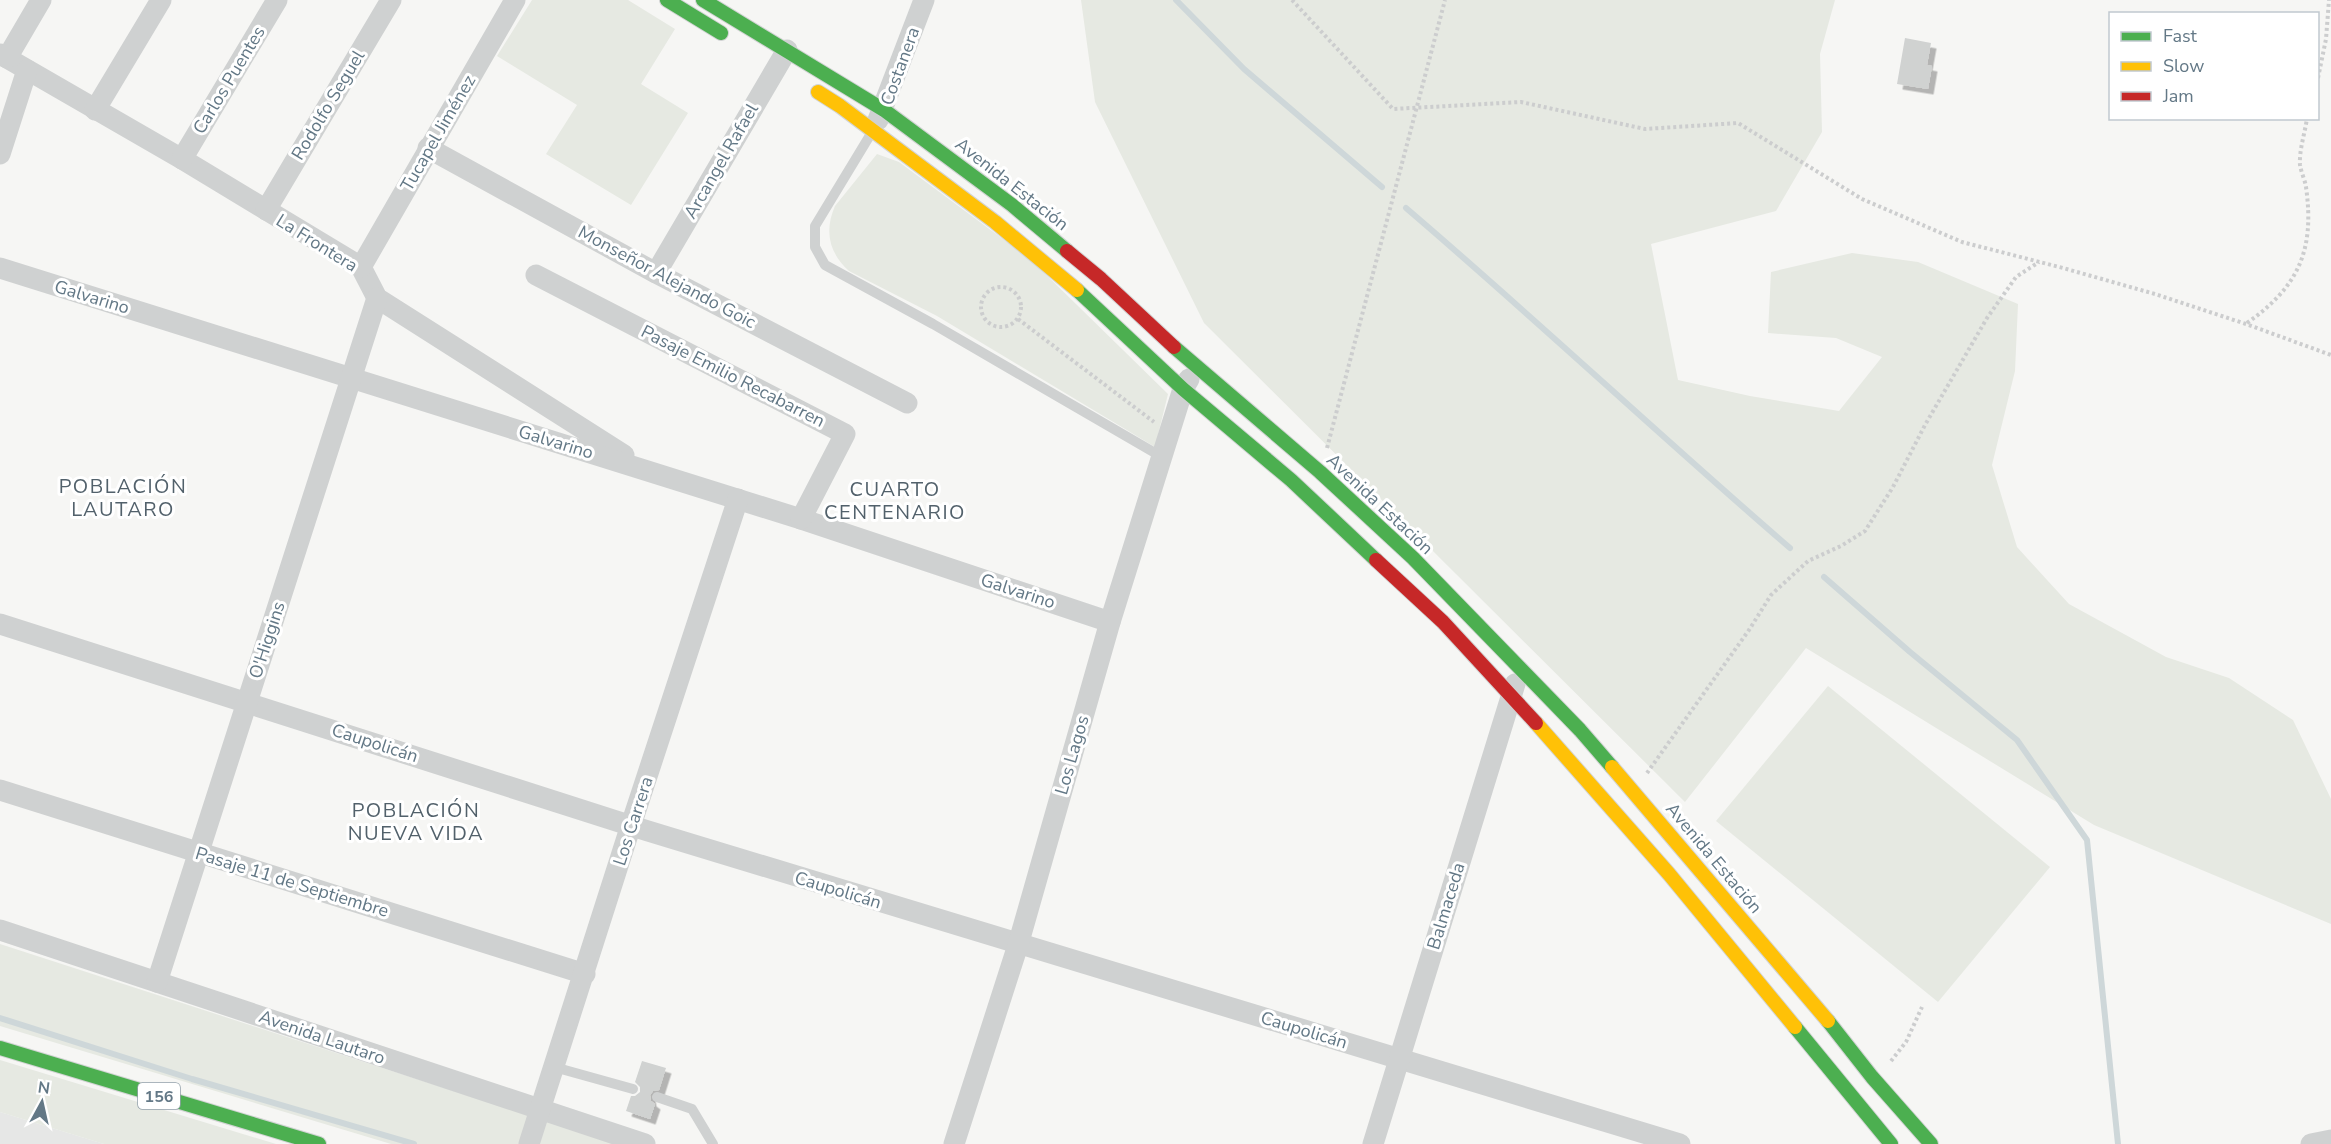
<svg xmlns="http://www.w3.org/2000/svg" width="2331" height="1144" viewBox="0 0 2331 1144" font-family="'Nunito Sans',sans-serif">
<defs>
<filter id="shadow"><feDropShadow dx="5.5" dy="5.5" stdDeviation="0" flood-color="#0004"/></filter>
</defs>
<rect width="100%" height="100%" fill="#f6f6f4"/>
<path fill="#e6e7e6" d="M0 1112 104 1144H0Z"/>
<g fill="#e6e9e2">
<path d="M532 0H628L675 29 641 84 688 113 631 205 546 154 577 105 497 56Z"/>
<path d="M1081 0H1835L1820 54 1822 132 1776 211 1651 244 1678 380 1750 396 1839 411 1882 357 1836 338 1768 333 1771 272 1852 253 1918 262 2018 304 2015 371 1992 465 2017 547 2069 604 2166 657 2229 678 2293 720 2331 799V924L2094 825 1806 648 1685 802 1204 323 1095 102Z"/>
<path d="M877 154 899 162 1031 260 1168 394 1155 447 937 316 849 271C829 253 824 231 835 206Z"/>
<path d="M1828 686 2050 867 1938 1002 1716 821Z"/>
<path d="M0 944 568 1128 614 1144H391L0 1026Z"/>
<path d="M0 1060 276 1144H104L0 1112Z"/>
</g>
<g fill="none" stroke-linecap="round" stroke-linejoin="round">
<g stroke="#ced7d9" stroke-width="6">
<path d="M1176 0 1244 69 1382 187"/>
<path d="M1406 208C1536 319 1660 436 1790 548"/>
<path d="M1824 577 1910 652 2017 740 2087 840 2118 1144"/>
<path d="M0 1018 192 1079 414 1144"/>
</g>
</g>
<g fill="#d0d2d1" filter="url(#shadow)">
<path d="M1905 38 1931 43 1927 65 1932 66 1928 89 1897 84Z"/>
<path d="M642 1061 666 1068 659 1090 653 1091 650 1095 651 1101 655 1104 650 1119 626 1111 631 1096H635L640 1092V1087L635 1082Z"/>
</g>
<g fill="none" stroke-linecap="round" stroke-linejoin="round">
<g stroke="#d2d4d4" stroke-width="16">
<g id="fast">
<path d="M667 0 721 33"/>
<path d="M703 0 884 110 1012 205 1067 251"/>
<path d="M1077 290 1183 389 1291 480 1376 560"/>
<path d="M1174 347 1320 472 1413 558 1580 730 1612 767"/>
<path d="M1828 1021 1872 1077 1931 1144"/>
<path d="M1795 1027 1891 1144"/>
<path d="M0 1048 319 1144"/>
</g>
</g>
<g stroke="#d2d4d4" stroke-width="16">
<g id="slow">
<path d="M818 92 840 106 995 222 1077 290"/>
<path d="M1536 723 1669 874 1795 1027"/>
<path d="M1612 767 1828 1021"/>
</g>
</g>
<g stroke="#d2d4d4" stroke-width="16">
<g id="jam">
<path d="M1067 251 1101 279 1174 347"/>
<path d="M1376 560 1443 622 1536 723"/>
</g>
</g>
<g stroke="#cccdce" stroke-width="4" stroke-dasharray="3 3" stroke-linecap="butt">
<path d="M1292 0 1393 109 1521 102 1645 129 1738 123 1862 199 1962 242 2063 268 2155 294 2246 324 2331 355"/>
<path d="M2318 78 2326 39 2329 0"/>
<circle cx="1001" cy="307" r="20"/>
<path d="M1018 319 1154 422"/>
<path d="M2247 323C2298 287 2315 251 2306 187 2305 180 2301 172 2300 165 2299 150 2305 133 2307 118"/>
<path d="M1327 448 1445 0"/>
<path d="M1647 773 1749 630 1771 595 1808 561 1841 546 1865 531 1893 487 1925 425 1987 318 2016 277 2039 262"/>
<path d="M1891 1061 1906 1042 1922 1007"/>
</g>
<g stroke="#cfd1d1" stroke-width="10">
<path d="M872 132 815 226V247L825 265 933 324 1162 457"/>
<path d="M554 1067 633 1089"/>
<path d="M657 1097 692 1109 713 1144"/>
</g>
<g stroke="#cfd1d1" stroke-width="21">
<path d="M0 54 182 159 361 267 377 298 624 455"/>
<path d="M7 58 41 0"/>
<path d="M95 110 161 0"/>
<path d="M878 120 924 0"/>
<path d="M428 148 656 273 907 403"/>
<path d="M0 154 27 70"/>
<path d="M182 159 277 0"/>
<path d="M266 210 391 0"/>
<path d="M361 267 515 0"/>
<path d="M0 268 801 519 1110 622"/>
<path d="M656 273 787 50"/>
<path d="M536 275 845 434 801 519"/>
<path d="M0 624C217 692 432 763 648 831 991 938 1336 1039 1680 1144"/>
<path d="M0 790 585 974"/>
<path d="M0 930 645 1144"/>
<path d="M157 982 377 298"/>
<path d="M529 1144 631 825 738 499"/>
<path d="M954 1144 1018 945 1110 622 1183 389 1189 379"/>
<path d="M1373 1144 1515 684"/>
<path d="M2311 1144 2331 1140"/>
</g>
<use href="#fast" stroke="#4caf50" stroke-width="14"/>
<use href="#slow" stroke="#ffc107" stroke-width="14"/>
<use href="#jam" stroke="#c62828" stroke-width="14"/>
</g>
<g text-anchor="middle" stroke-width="6" stroke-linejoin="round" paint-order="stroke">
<rect fill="#fff" stroke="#92a0aa" stroke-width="1.5" x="138" y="1083" width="42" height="26" rx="4.5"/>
<g font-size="16" font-weight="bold" fill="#637886">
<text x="159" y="1102">156</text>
</g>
<g font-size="18" fill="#637886" stroke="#fff">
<text transform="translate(900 66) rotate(-70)" y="6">Costanera</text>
<text transform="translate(229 80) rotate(-59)" y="6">Carlos Puentes</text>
<text transform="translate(328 105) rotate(-59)" y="6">Rodolfo Seguel</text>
<text transform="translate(438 133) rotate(-60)" y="6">Tucapel Jiménez</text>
<text transform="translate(721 161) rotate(-60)" y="6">Arcangel Rafael</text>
<text transform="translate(1012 184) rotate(38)" y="6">Avenida Estación</text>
<text transform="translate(317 243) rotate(32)" y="6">La Frontera</text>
<text transform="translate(667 277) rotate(28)" y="6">Monseñor Alejando Goic</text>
<text transform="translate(92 297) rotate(17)" y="6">Galvarino</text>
<text transform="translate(733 376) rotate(27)" y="6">Pasaje Emilio Recabarren</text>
<text transform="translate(556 442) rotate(17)" y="6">Galvarino</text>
<text transform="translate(1380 504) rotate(43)" y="6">Avenida Estación</text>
<text transform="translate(1018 591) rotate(18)" y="6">Galvarino</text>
<text transform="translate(267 640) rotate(-72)" y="6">O'Higgins</text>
<text transform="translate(375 743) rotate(18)" y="6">Caupolicán</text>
<text transform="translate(1072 755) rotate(-74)" y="6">Los Lagos</text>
<text transform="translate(633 821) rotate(-72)" y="6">Los Carrera</text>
<text transform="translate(1714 858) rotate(50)" y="6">Avenida Estación</text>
<text transform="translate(292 882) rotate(17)" y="6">Pasaje 11 de Septiembre</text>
<text transform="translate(838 890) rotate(17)" y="6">Caupolicán</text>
<text transform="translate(1446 906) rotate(-73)" y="6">Balmaceda</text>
<text transform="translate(1304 1030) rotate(17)" y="6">Caupolicán</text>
<text transform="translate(322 1037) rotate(19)" y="6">Avenida Lautaro</text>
</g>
<g font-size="20" letter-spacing="1.5" fill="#52616b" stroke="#fff">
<text x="123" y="493">POBLACIÓN<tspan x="123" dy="23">LAUTARO</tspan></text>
<text x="895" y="496">CUARTO<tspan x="895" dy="23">CENTENARIO</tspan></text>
<text x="416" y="817">POBLACIÓN<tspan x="416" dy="23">NUEVA VIDA</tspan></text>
</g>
</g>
<rect x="2109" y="12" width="210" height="108" fill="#ffffff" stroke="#c1c9cf" stroke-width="1.5"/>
<rect x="2121" y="32" width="30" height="9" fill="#4caf50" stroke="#c1c9cf" stroke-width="1.5"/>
<text x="2163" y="42" font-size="18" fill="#637886">Fast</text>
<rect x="2121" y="62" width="30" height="9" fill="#ffc107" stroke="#c1c9cf" stroke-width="1.5"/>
<text x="2163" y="72" font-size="18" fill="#637886">Slow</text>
<rect x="2121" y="92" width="30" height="9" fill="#c62828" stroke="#c1c9cf" stroke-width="1.5"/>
<text x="2163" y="102" font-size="18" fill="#637886">Jam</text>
<g transform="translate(42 1102) rotate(8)" stroke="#ffffff" stroke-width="4.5" paint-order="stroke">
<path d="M0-4.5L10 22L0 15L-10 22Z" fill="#637886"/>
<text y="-9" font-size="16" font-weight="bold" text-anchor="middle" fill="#637886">N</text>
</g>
</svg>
